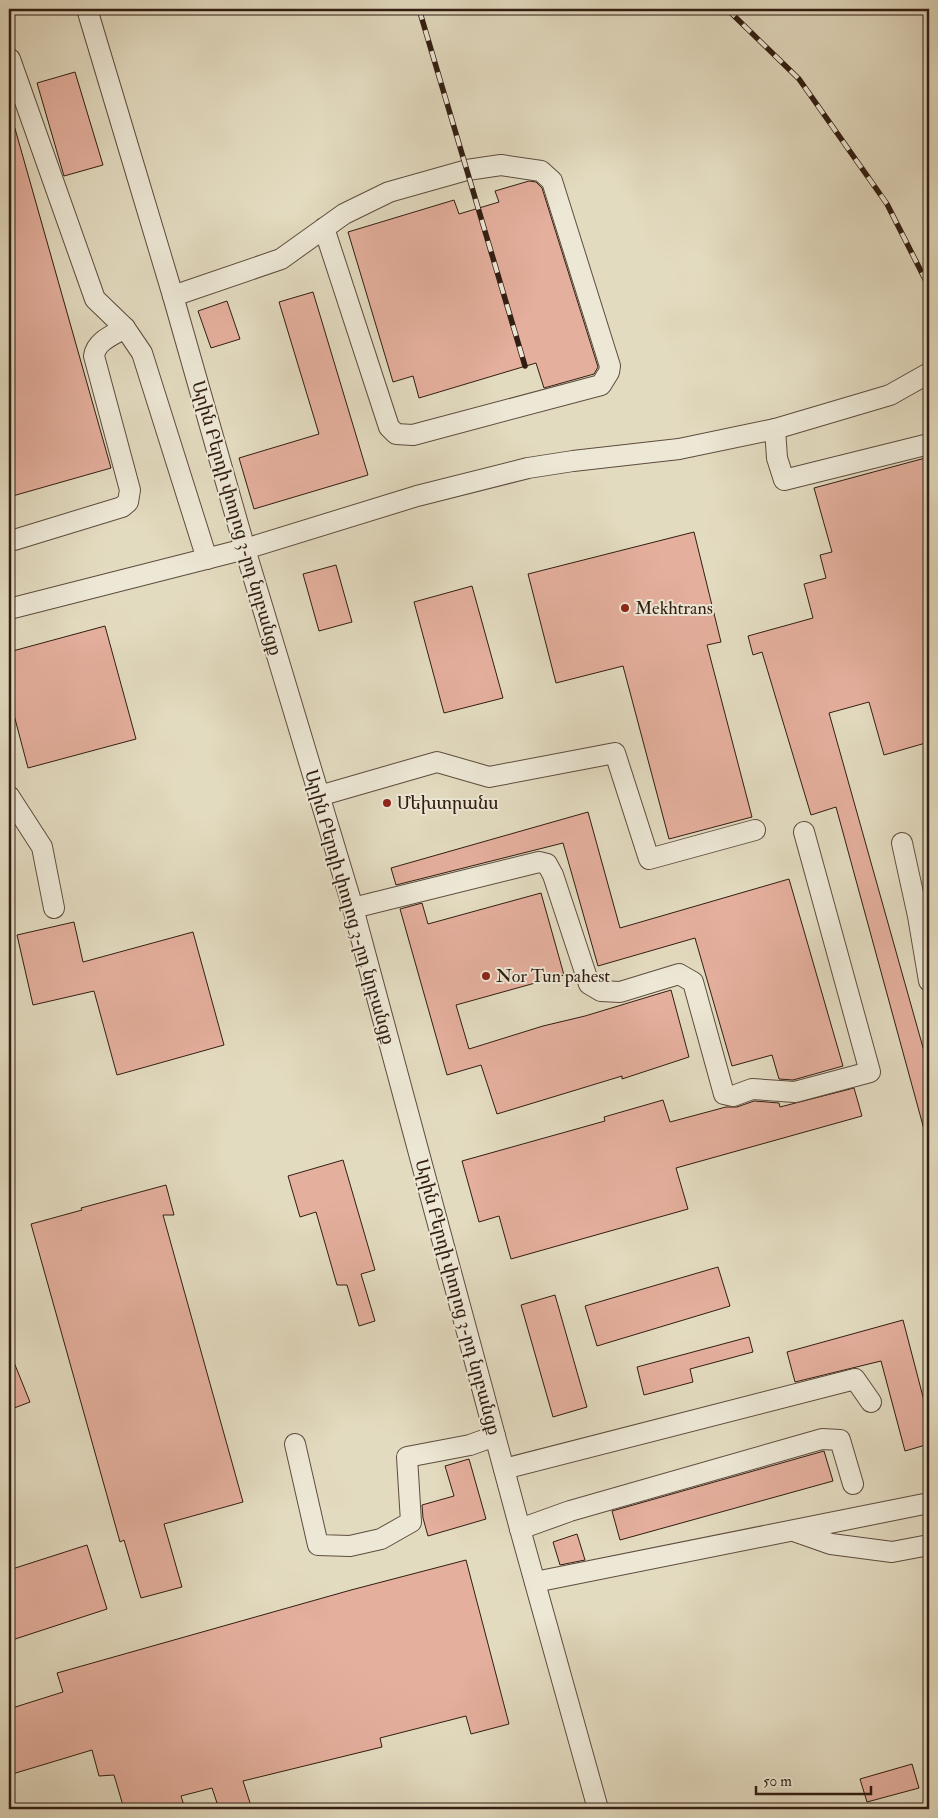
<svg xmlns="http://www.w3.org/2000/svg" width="938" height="1818" viewBox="0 0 938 1818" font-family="'IM FELL Double Pica','Noto Serif Armenian',serif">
<rect width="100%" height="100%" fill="#e3dbc0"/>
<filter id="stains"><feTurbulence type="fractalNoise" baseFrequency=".004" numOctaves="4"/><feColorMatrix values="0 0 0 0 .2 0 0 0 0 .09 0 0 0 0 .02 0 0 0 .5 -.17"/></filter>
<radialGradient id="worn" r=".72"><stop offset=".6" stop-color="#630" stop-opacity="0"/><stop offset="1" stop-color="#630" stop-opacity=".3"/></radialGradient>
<g fill="#e4af9d" stroke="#311d12">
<path d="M75 72 103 165 64 176 37 83Z"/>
<path d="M12 118 111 468 9 497V119Z"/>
<path d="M529 181 536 182 542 188 598 367 594 374 544 388 536 363 419 398 413 376 393 382 348 232 454 200 459 214 499 202 495 191Z"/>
<path d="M313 292 368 475 254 509 239 458 319 434 279 302Z"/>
<path d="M227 301 240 339 211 348 198 311Z"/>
<path d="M929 457V742L884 755 869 702 829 713 929 1069V1132L925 1133 836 807 811 815 762 652 753 655 748 636 813 618 804 584 826 578 820 555 832 552 814 488Z"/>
<path d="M694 532 721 642 707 645 752 817 669 839 623 666 556 683 528 574Z"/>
<path d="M336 565 352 622 319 631 303 574Z"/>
<path d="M472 586 503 698 444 713 414 602Z"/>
<path d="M105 626 136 739 28 768 9 696V652Z"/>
<path d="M588 812 620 928 789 879 843 1066 793 1080 779 1079 772 1055 732 1066 695 938 598 966 563 843 396 885 391 868Z"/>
<path d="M541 893 564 975 456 1005 469 1049 543 1026 585 1016 671 990 689 1057 622 1079V1076L497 1114 481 1065 447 1075 400 909 422 903 428 924Z"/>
<path d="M74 922 83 962 193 932 224 1045 117 1075 94 991 33 1005 17 935Z"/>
<path d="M854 1088 862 1116 676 1168 688 1209 511 1259 499 1216 479 1222 462 1161 605 1121 604 1117 663 1100 670 1122 726 1107H737L754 1101 779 1103 780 1107Z"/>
<path d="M343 1160 375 1270 361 1274 375 1321 359 1326 347 1285H337L316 1212 300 1217 288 1176Z"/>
<path d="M166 1185 174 1215H163L243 1502 164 1524 182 1587 141 1598 124 1540 120 1542 31 1224 82 1210 81 1208Z"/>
<path d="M718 1267 730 1306 597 1346 585 1306Z"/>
<path d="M555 1295 587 1407 553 1417 521 1305Z"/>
<path d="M903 1320 929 1420V1444L905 1451 881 1361 795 1382 787 1352Z"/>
<path d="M749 1337 753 1352 690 1369 693 1382 644 1395 637 1367Z"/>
<path d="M9 1350 30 1402 9 1410Z"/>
<path d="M824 1451 833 1481 620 1540 612 1511Z"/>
<path d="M469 1459 486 1519 428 1536 423 1518 422 1505 454 1496 445 1466Z"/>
<path d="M577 1534 585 1560 560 1565 553 1542Z"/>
<path d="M87 1545 107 1609 9 1641V1570Z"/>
<path d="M466 1560 509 1724 471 1734 466 1716 380 1738 382 1747 243 1781 252 1809H219L212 1788 181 1796 185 1809H124L114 1775 99 1776 92 1750 9 1775V1709L63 1692 57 1673 351 1590Z"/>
<path d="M912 1764 919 1788 867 1802 860 1779Z"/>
</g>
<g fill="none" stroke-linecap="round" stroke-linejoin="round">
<g stroke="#5e4c3e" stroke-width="22">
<g id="minor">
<path d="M87 9 173 296 245 549 353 908 520 1529 598 1809"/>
<path d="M10 59 95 299 125 328 142 353 207 559"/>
<path d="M173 296 281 259 344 214 389 192 467 170 501 165 541 171 552 181 610 366 609 372 601 385 413 435 396 434 389 427 324 228"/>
<path d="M775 429 777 458 784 480 929 444"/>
<path d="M9 540H14L122 507 128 502 130 490 94 356C96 341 113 335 125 328"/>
<path d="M9 609 245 549 417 496 528 468 573 461 679 449 775 429 890 395 929 373"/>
<path d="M9 796 42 847 54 908"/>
<path d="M319 796 437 762 489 777 615 753 649 859 755 830"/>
<path d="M902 843 918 916 929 981"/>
<path d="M353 908 539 862 547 864 553 875 589 984 601 991 620 992 679 974 693 982 724 1094 733 1096 752 1089 795 1092 870 1072 804 832"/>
<path d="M295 1444 318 1545 350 1546 381 1539 411 1522 407 1457 470 1445 495 1436"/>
<path d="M504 1469 855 1379 871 1402"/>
<path d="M520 1529 570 1511 822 1439 840 1440 853 1484"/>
<path d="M794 1531 831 1544 892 1552 929 1545"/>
<path d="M535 1582 929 1503"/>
</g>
</g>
<use href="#minor" stroke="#ede8d6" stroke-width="20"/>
<g stroke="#311d12" stroke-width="5.5">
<g id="rail">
<path d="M419 9 525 366"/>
<path d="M727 9 799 79 887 204 929 287"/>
</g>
</g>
<use href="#rail" stroke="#ede8d6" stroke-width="4" stroke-dasharray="11" stroke-linecap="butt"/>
</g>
<g fill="#8f2418" stroke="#ede8d6" stroke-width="2">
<circle cx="625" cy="608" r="5"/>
<circle cx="387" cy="803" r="5"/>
<circle cx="486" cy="976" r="5"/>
</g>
<g text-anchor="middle" stroke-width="4" stroke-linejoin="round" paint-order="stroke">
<g font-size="18" fill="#311d12" stroke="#ede8d6">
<text transform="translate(237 518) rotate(74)" y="6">Արին Բերդի փողոց 3-րդ նրբանցք</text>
<text transform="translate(350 907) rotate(74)" y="6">Արին Բերդի փողոց 3-րդ նրբանցք</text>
<text transform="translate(458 1297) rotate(75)" y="6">Արին Բերդի փողոց 3-րդ նրբանցք</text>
</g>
<g font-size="18" fill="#311d12" stroke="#ede8d6" text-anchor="start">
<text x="635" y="614">Mekhtrans</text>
<text x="397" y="809">Մեխտրանս</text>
<text x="496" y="982">Nor Tun pahest</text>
</g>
</g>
<rect width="938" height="1818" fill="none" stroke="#e3dbc0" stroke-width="30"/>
<rect x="10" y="10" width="918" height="1798" fill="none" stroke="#311d12" stroke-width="2.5"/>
<rect x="15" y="15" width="908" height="1788" fill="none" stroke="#311d12"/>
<path d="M756 1786v8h115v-8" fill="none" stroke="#311d12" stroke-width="2.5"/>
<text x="763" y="1786" font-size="15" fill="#311d12" stroke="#ede8d6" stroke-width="4" paint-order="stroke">50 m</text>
<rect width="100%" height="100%" filter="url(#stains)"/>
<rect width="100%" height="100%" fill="url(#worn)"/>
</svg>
